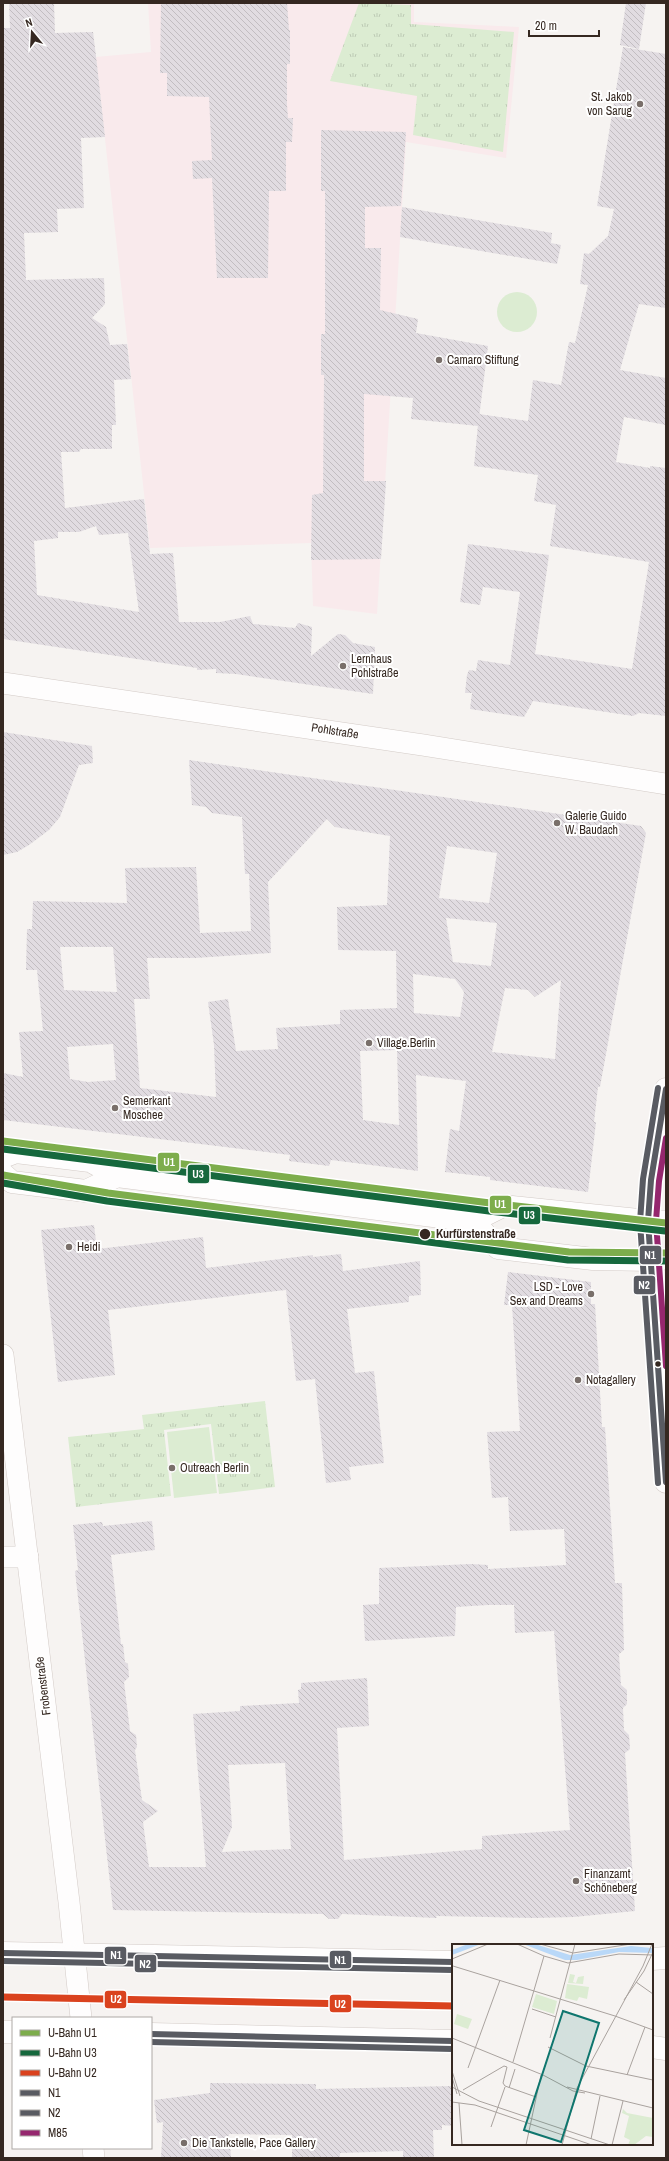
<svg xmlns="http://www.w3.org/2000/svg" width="669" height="2161" viewBox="0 0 669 2161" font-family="'Archivo Narrow',sans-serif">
<defs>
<pattern id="park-tufts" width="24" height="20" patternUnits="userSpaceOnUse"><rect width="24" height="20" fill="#dcecd2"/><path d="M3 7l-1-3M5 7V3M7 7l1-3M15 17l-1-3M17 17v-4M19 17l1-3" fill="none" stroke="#bdcab4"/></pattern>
<pattern id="building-back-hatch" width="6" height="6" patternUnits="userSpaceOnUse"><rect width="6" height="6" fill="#e1dce1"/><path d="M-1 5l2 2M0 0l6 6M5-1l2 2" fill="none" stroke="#c2bdc1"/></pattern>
</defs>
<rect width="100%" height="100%" fill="#f6f3f1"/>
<path fill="#f9eaec" d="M148 3H414V22L519 27 506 158 406 142 377 614 313 606 311 543 150 548 96 57 151 52Z"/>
<g fill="#dcecd2">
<circle cx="517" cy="312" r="20"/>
<path d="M209 1427 217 1493 174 1498 167 1432Z"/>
</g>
<g fill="url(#park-tufts)">
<path d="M359 3 411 5V24L514 32 503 152 413 135 417 96 330 81Z"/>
<path d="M265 1401 275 1487 219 1494 211 1424 164 1430 171 1496 76 1507 68 1437 144 1429 142 1415Z"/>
</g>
<g fill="url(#building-back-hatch)" fill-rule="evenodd">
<path d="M9 3H54L55 33 93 32 96 56 105 137 81 138 84 208 57 209 58 232 24 233 26 280 104 278 105 304 92 318 106 327 110 345 127 344 131 379 114 380 116 425H112V449H81L79 452H61L65 508 144 499 150 554 173 553 179 622H220L250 616 253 624 295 628 298 623 312 627 311 656 338 634 345 635 353 643 375 647 373 694 236 674 216 673V669L197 670V668L3 639V28H10ZM96 526 99 535 128 533 139 612 37 595 34 541 58 538V532H79Z"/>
<path d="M161 3H287L289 30H290V64H287V105L288 118H293L292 142H286V191H269L268 278H217L212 178 193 179 192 161 212 160 209 97 167 96V73H160Z"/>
<path d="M626 3H646L639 49 620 45Z"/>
<path d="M623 47 666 54V308L639 304 620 370 666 378V425L624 417 616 462 650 468V466L666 468V716L639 713 633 716 533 701 524 717 470 709 472 693H465L467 675 469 670 476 671 478 660 510 665 520 592 483 587 480 605 460 602 468 544 549 555 535 654 632 669 649 562 550 546 556 505 534 501 538 475 474 466 479 414 528 421 533 380 561 385 569 342 575 343 588 285 580 284 584 253 589 254 608 236 614 209 597 206Z"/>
<path d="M321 130 406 132 401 206 365 207V248H381L380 310 418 319 416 333 488 346 478 426 411 419 413 398 364 394V481H386L381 559 311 560 312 495 323 493 324 375H321V334H325V191H321Z"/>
<path d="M402 207 552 233 551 243 561 245 557 264 400 237Z"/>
<path d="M3 732 92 746 93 763 79 765 60 817 49 830 29 845 17 852 3 855Z"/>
<path d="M189 760 641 826 646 833 600 1087H598L594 1122H596L588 1192 490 1180V1177L445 1172 450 1129 459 1131 466 1081 416 1075 418 1171 331 1160 329 1166 289 1161 290 1155 3 1120V1073L23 1077 19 1032 43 1031 37 970H26L27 929H32L33 901 127 903 125 868 196 867 200 933 251 931 249 874H245L242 817 212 813 206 807 192 805ZM327 819 335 827 390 836 387 905 337 907 338 950 396 951 397 1008 340 1010V1024L276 1028 278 1049 236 1051 228 999 208 1002 214 1045 216 1097 140 1088 134 999H150L147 958H195L271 953 268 882ZM447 846 497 853 489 903 439 898ZM446 918 497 923 491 966 453 962ZM60 947H113L117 992 64 990ZM413 974 455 979 464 992 460 1017 414 1013ZM561 980 555 1059 492 1052 505 988 528 990 535 997ZM113 1044 116 1080 88 1082 70 1079 67 1047ZM397 1050 399 1125 363 1120 360 1051Z"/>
<path d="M94 1225 97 1249 203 1237 206 1268 313 1255V1257L341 1254 343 1271 420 1261 421 1295 409 1296V1302L347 1309 355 1373 374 1371 384 1463 349 1467 351 1480 326 1483 315 1379 296 1381 286 1290 108 1310 115 1375 58 1382 41 1230Z"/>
<path d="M508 1272 591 1282V1304H595L602 1427H605L615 1583H622L624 1650 619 1654 621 1685 627 1690V1704L623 1708 624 1730 629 1735 630 1749 625 1753 635 1911 574 1917 534 1918 436 1916 437 1918 342 1914 338 1919H329L323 1914 113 1910 75 1571 78 1570 73 1525 102 1522 103 1526 152 1521 155 1550 111 1555 121 1644H123L125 1662 128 1664 129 1677 124 1682 130 1731 136 1735 137 1747 135 1750 142 1800 158 1811 143 1822 149 1867H206L193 1714 240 1711V1706L299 1703 298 1690 301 1689V1683L367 1678 369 1726 337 1728 344 1860 482 1849V1836L570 1830 554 1631 515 1633 514 1605H488L456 1607 455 1636 365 1641 363 1605 379 1604V1568L471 1564 488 1565V1569L566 1565 564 1529 510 1531 508 1497 492 1498 487 1432 520 1431 512 1305H504ZM285 1763 291 1849 222 1852 232 1827 228 1765Z"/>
<path d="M210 2083 316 2084V2089L453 2086V2126L442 2125V2130H433L434 2158H403V2151L340 2153V2158H292V2135L229 2134 231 2157 161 2158 163 2122 157 2123 154 2100 210 2093Z"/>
</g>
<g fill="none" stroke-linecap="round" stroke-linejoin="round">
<g stroke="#d3cbc7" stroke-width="22">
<g id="street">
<path d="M3 683 423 745 666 784"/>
<path d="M648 1221H666"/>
<path d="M650 1260 666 1259"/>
<path d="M3 1355 69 1902 81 2018"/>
<path d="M3 1557H28"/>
<path d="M93 2148 94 2158"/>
</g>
</g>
<g stroke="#d3cbc7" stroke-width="23">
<g id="secondary">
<path d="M3 1157 16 1152 90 1161 117 1176 473 1221 503 1206 648 1221"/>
<path d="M3 1174 12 1182 86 1191 117 1176"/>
<path d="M473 1221 498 1248 593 1259 650 1260"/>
<path d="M3 1953 453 1962"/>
<path d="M652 1959 666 1958"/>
<path d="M3 2032H13"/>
<path d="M151 2034 453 2041"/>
<path d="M652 2047 666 2049"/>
</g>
</g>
<g stroke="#d3cbc7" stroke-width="23">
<path id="primary" d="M666 1089 651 1180 648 1221 666 1482"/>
</g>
<use href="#street" stroke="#fefdfd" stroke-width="21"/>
<use href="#secondary" stroke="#fefdfd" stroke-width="22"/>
<use href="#primary" stroke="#fefdfd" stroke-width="22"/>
<g stroke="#fff" stroke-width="9">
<g id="bus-1">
<path d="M666 1089 651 1180 648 1221 666 1482"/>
<path d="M3 1953 453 1962"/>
<path d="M151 2034 453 2041"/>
</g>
</g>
<g stroke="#fff" stroke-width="9">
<g id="bus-2">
<path d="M658 1483 640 1222 643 1179 658 1088"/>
<path d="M3 1961 453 1970"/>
<path d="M151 2042 453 2049"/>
</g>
</g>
<g stroke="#fff" stroke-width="9">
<path id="bus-3" d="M666 1138 659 1181 656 1221 666 1366"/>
</g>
<use href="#bus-1" stroke="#595b62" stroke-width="6"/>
<use href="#bus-2" stroke="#595b62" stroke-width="6"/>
<use href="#bus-3" stroke="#95276e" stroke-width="6"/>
<g stroke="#fff" stroke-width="10">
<g id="metro-1">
<path d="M3 1141 490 1203 666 1223"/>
<path d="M3 1175 108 1193 569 1252 666 1253"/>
</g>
</g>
<g stroke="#fff" stroke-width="10">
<g id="metro-2">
<path d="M3 1149 489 1211 665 1231"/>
<path d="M3 1183 107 1201 568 1260 666 1261"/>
</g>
</g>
<g stroke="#fff" stroke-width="10">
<path id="metro-3" d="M3 1997 453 2006"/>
</g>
<use href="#metro-1" stroke="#7dad4c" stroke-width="7"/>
<use href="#metro-2" stroke="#16683d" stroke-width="7"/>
<use href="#metro-3" stroke="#da421e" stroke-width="7"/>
</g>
<g fill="#796f6a" stroke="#fff" stroke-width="1.5">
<circle cx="640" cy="104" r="4"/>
<circle cx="439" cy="360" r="4"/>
<circle cx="343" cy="666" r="4"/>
<circle cx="557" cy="823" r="4"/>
<circle cx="369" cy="1043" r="4"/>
<circle cx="115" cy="1108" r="4"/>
<circle cx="69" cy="1247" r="4"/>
<circle cx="591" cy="1294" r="4"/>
<circle cx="578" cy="1380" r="4"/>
<circle cx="172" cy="1468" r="4"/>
<circle cx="576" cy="1881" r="4"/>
<circle cx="184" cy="2143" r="4"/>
</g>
<g fill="#352821" stroke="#fff" stroke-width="1.5">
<circle cx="425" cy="1234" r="6"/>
<circle cx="658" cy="1364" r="3.5"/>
</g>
<g text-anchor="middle" stroke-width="4" stroke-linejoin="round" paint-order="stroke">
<g font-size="12" fill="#352821" stroke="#fff" text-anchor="start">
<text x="632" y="101" text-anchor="end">St. Jakob<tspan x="632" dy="14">von Sarug</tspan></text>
<text x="447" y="364">Camaro Stiftung</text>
<text x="351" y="663">Lernhaus<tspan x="351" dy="14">Pohlstraße</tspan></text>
<text x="565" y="820">Galerie Guido<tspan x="565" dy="14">W. Baudach</tspan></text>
<text x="377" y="1047">Village.Berlin</text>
<text x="123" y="1105">Semerkant<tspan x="123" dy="14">Moschee</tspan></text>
<text x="77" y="1251">Heidi</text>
<text x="583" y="1291" text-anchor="end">LSD - Love<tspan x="583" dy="14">Sex and Dreams</tspan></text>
<text x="586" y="1384">Notagallery</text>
<text x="180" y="1472">Outreach Berlin</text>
<text x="584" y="1878">Finanzamt<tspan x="584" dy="14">Schöneberg</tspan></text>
<text x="192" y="2147">Die Tankstelle, Pace Gallery</text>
</g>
<g font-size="12" fill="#352821" stroke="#fff">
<text transform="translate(335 731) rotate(9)" y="4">Pohlstraße</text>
<text transform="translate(43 1686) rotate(-97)" y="4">Frobenstraße</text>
</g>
<g font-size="12" font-weight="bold" fill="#352821" stroke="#fff" text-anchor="start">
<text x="436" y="1238">Kurfürstenstraße</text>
</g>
</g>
<g transform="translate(452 1944)">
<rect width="201" height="201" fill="#f6f3f1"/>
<path d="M118 30 123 31 121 38 124 39 126 33 132 32 131 40 116 39ZM5 70 20 75 16 85 2 80Z" fill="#dcecd2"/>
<path d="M115 40 137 43 135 55 127 53 125 57 113 54ZM84 50 105 57 102 70 80 63ZM171 165 175 169 201 174V193L194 192 182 201H176L178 196 172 193 177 172 170 169Z" fill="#dcecd2"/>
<path d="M16 0H29L0 11V6ZM71 0H83L118 11 179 2 200 4 201 9 167 8 125 16H113Z" fill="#b9d8f8"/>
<path fill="none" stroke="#a9a29e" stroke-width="1" d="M65 0 92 12 116 19 167 10 201 11M88 0 121 9 179 0M0 15 36 0M1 22 163 72 201 86M184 38 201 50M172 56 192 27 201 8M80 65 104 73M0 94 91 131 121 147 133 149M98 94 123 0M96 103 134 122 201 136M61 118 92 12M16 124 48 36M0 127 8 152M175 131 193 83M0 133 5 150M53 142 84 153M0 143 27 157 158 201M115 143 201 164M57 144 63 125M11 146 52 122 55 123 51 139 53 142M0 158 23 161 140 201M7 159 10 201M39 183 53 143M139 195 148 152M74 201 89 131M110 201 125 144 191 22 200 0M160 201 171 157"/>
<path fill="#0f766e" fill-opacity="0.15" stroke="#0f766e" stroke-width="2" d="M111 67 147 79 109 198 72 186Z"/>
<rect width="201" height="201" fill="none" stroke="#352821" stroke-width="2"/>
</g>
<g stroke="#fff" stroke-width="1.5">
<rect x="157" y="1152" width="23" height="20" rx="4" fill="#7dad4c"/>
<rect x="187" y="1164" width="23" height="20" rx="4" fill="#16683d"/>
<rect x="489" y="1195" width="23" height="19" rx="4" fill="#7dad4c"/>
<rect x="518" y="1206" width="23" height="19" rx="4" fill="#16683d"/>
<rect x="639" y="1245" width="23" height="20" rx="4" fill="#595b62"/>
<rect x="633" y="1275" width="23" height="20" rx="4" fill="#595b62"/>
<rect x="104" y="1946" width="23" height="19" rx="4" fill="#595b62"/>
<rect x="329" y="1950" width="23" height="19" rx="4" fill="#595b62"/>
<rect x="134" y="1954" width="23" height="19" rx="4" fill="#595b62"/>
<rect x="104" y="1990" width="23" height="19" rx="4" fill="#da421e"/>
<rect x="329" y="1994" width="23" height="19" rx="4" fill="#da421e"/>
</g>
<g font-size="11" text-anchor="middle" font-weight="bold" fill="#fff">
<text x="169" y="1166">U1</text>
<text x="198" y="1178">U3</text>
<text x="500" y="1208">U1</text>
<text x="529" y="1219">U3</text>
<text x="650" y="1259">N1</text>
<text x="644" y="1289">N2</text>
<text x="116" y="1959">N1</text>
<text x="340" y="1964">N1</text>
<text x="145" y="1968">N2</text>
<text x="116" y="2003">U2</text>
<text x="340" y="2008">U2</text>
</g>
<rect width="669" height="2161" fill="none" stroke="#352821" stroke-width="8"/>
<rect x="12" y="2017" width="140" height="132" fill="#ffffff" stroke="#aea9a6"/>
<rect x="20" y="2030" width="20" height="6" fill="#7dad4c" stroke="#aea9a6"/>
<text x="48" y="2037" font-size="12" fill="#352821">U-Bahn U1</text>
<rect x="20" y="2050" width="20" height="6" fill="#16683d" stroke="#aea9a6"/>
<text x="48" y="2057" font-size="12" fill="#352821">U-Bahn U3</text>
<rect x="20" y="2070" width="20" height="6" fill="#da421e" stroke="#aea9a6"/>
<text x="48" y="2077" font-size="12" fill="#352821">U-Bahn U2</text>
<rect x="20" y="2090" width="20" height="6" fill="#595b62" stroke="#aea9a6"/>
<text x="48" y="2097" font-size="12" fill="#352821">N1</text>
<rect x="20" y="2110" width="20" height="6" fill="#595b62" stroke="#aea9a6"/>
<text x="48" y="2117" font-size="12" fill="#352821">N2</text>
<rect x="20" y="2130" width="20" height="6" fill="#95276e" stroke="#aea9a6"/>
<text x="48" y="2137" font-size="12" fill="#352821">M85</text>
<g transform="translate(32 32) rotate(342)" stroke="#ffffff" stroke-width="3" paint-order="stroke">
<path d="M0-3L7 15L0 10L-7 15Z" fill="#352821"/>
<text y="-6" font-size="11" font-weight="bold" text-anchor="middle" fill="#352821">N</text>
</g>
<path d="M529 30v6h70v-6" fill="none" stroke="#352821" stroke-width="2"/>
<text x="535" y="30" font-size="12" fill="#352821" stroke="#ffffff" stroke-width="3" paint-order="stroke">20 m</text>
</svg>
